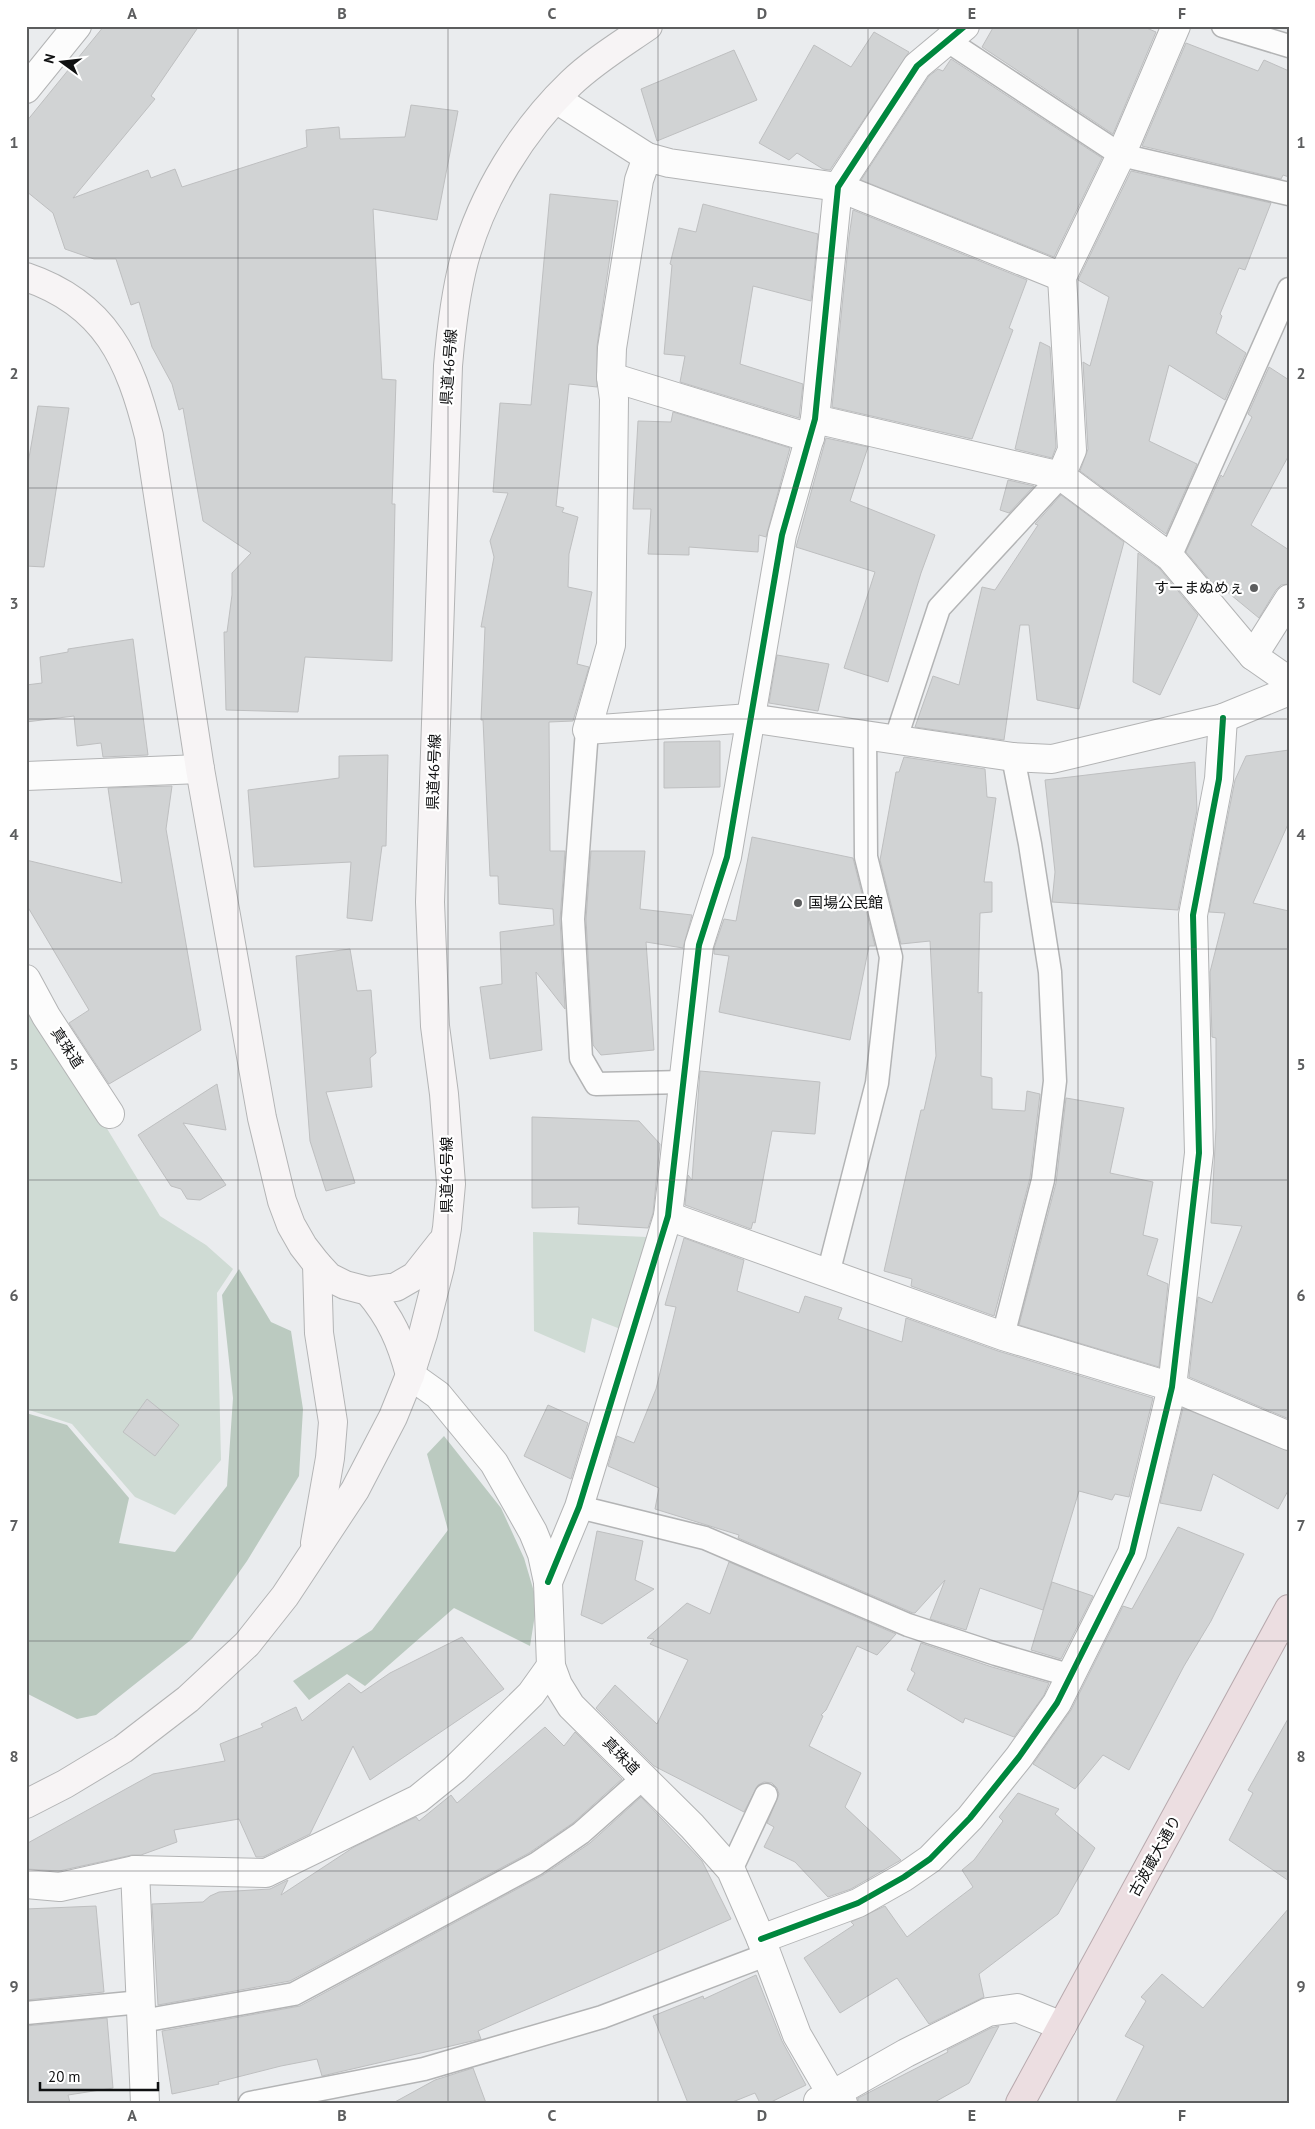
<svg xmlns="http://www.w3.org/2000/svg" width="1315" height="2129" viewBox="0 0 1315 2129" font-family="'PT Sans','Noto Sans JP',sans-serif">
<rect width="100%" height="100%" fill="#eaecee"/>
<g fill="#cfdbd4">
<path d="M26 995 160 1216 206 1245 233 1269 217 1293 221 1460 175 1515 135 1497 72 1424 26 1409Z"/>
<path d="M533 1232 647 1237 631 1317 623 1330 592 1318 585 1353 534 1331Z"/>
</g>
<g fill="#bbcac0">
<path d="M239 1269 271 1322 291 1331 303 1409 299 1476 247 1561 192 1639 96 1715 77 1719 26 1693V1413L67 1425 129 1498 119 1543 175 1552 227 1486 233 1398 222 1295Z"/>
<path d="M444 1436 501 1508 524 1558 537 1602 530 1646 454 1608 365 1686 347 1674 309 1700 293 1681 372 1630 448 1530 427 1454Z"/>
</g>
<g fill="#d1d3d4" stroke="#bebfc0">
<path d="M104 26H199L151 96 155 99 73 198 148 170 151 178 175 169 182 187 307 147 306 130 339 127 340 139 405 137 411 105 458 111 437 220 373 209 382 379 396 380 392 504H395L392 661 305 657 298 712 226 710 224 632H227L232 595V573L251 553 203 521 183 408 179 410 172 384 152 347 139 302 131 305 116 259H94L65 249 53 213 26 191V122Z"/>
<path d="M994 26H1142L1156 32 1113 134 982 47Z"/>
<path d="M874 32 909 52 830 170 823 169 797 153 789 160 759 143 814 45 851 67Z"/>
<path d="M1186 43 1258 71 1264 60 1289 71V177L1283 175 1281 179 1142 146Z"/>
<path d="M734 50 757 100 657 141 641 89Z"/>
<path d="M951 59 1102 158 1054 257 861 180 929 76 938 69 943 71Z"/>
<path d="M1131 171 1271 203 1245 270 1239 268 1220 314 1222 316 1216 333 1246 353 1225 400 1169 365 1149 441 1197 464 1166 534 1080 471 1088 449 1083 362 1090 366 1109 297 1078 280Z"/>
<path d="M550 194 618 201 597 346V387L569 384 556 506 564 508 562 512 578 517 569 554 568 587 592 592 577 664 589 667 573 721 549 722 550 851H565L560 920 565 1009 536 972 542 1050 490 1059 480 987 502 984 500 932 554 925 553 909 499 904 498 876H490L483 720H481L485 627H481L494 557 490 541 508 493 493 492 500 403 531 405Z"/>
<path d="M703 204 818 234 811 301 753 286 740 364 803 384 799 418 680 382 685 356 664 354 672 265 670 264 679 228 696 232Z"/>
<path d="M853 210 1027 280 1009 328 1013 330 972 439 832 407 849 237Z"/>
<path d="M1040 342 1050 347 1056 447 1052 458 1015 449Z"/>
<path d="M1269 367 1289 380V455L1251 525 1289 550V584L1281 585 1276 590 1259 618 1214 581 1213 584 1186 552 1221 475 1223 477 1252 417 1248 414Z"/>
<path d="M38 406 69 408 44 567 26 566V475Z"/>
<path d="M673 412 790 448 766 537 759 535 758 552 689 547V555L648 554 651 509H633L638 421 671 422Z"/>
<path d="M826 438 868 447 850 501 935 535 921 573 888 682 844 668 875 572 796 547Z"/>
<path d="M1008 480 1034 486 1009 513 1000 510Z"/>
<path d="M1061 495 1124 542 1079 709 1037 700 1029 625H1020L1004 740 915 727 933 676 959 685 982 587 995 590 1038 525 1035 524Z"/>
<path d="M1138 553 1159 568 1198 615 1160 695 1133 682Z"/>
<path d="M133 639 148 755 103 757 101 743 77 746 74 716 26 722V685L42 683 40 657 68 652V649Z"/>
<path d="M777 655 829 664 818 711 769 703Z"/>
<path d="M720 741V787L664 788V742Z"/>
<path d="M1289 750V822L1253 903 1289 911V1419L1189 1377 1198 1297 1212 1303 1242 1226 1211 1223 1216 1128V1038L1212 1037 1210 972 1225 913 1209 912 1235 780 1246 756Z"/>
<path d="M388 755 386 846H382L372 921 347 918 351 862 254 867 248 790 339 778V756Z"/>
<path d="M904 757 985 769 987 797 996 798 984 882H992V912L980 913 978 993 982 992 981 1076 992 1078V1109L1025 1111 1027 1091 1040 1094 1030 1178 994 1316 911 1286 912 1279 884 1271 921 1110H924L936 1056 930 941 901 944 880 860 896 772H899Z"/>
<path d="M1195 762 1197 810 1178 910 1052 902 1055 872 1045 780Z"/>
<path d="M172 786 166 829 201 1030 109 1084 69 1023 89 1010 26 904V860L122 883 108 788Z"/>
<path d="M752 837 853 858 875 946H869L850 1040 719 1012 729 956 714 954V948L724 919 736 921Z"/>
<path d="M591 851H645L640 909 692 915 683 948 646 942 654 1050 601 1055 593 1045 586 919Z"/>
<path d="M350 949 357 991 371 990 376 1053 370 1058 372 1087 326 1092 355 1183 326 1191 310 1141 296 956Z"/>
<path d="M700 1071 820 1082 815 1134 772 1131 755 1223 753 1222 751 1229 685 1205 688 1175 692 1180Z"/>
<path d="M217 1084 226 1130 183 1123 226 1185 200 1200 187 1199 181 1189 171 1186 138 1135Z"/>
<path d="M1066 1098 1124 1108 1110 1173 1153 1182 1143 1235 1158 1239 1147 1275 1168 1284 1159 1367 1019 1325 1056 1183Z"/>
<path d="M532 1117 639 1121 660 1144 653 1213 648 1228 578 1224 579 1207 532 1208Z"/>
<path d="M684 1238 744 1260 737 1291 799 1313 805 1296 842 1308 838 1319 902 1342 906 1318 998 1351 1153 1398 1129 1497 1115 1494 1112 1500 1079 1491 1043 1610 980 1588 966 1630 930 1619 945 1580 915 1613H913L738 1538 739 1535 655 1509 659 1488 608 1466 617 1436 634 1443 656 1389 676 1307 665 1305Z"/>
<path d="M147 1399 179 1425 155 1456 123 1432Z"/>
<path d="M548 1405 588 1423 571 1479 524 1456Z"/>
<path d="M1183 1408 1289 1451V1489L1278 1509 1213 1474 1201 1511 1160 1503Z"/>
<path d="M1178 1527 1244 1554 1211 1621 1184 1666 1129 1770 1103 1755 1075 1789 1033 1764 1071 1710 1123 1606 1132 1609Z"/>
<path d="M597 1531 643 1541 635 1580 654 1589 602 1624 581 1615Z"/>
<path d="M729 1562 896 1634 877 1655 857 1646 826 1710 821 1715 823 1716 809 1746 861 1773 845 1807 901 1860 851 1889 828 1897 795 1862 764 1847 774 1827 767 1823 779 1794 777 1788 772 1783 764 1782 758 1785 744 1812 654 1766 596 1708 615 1685 657 1724 688 1660 650 1644 654 1639 647 1638 687 1603 710 1614Z"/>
<path d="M1052 1582 1093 1596 1061 1659 1031 1650Z"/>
<path d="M462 1637 504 1689 370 1780 353 1746 310 1834 263 1857H256L239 1819 174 1830 177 1842 141 1855H132L59 1871 26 1869V1844L153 1774 225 1761 220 1744 263 1727 261 1724 296 1707 302 1721 349 1683 361 1693 390 1673Z"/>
<path d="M921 1643 992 1667 1049 1683 1044 1695 1014 1737 965 1718 963 1723 907 1690 915 1673 911 1670Z"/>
<path d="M1289 1717V1881L1229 1840 1253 1793 1248 1790Z"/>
<path d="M545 1727 564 1746 575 1732 622 1779 573 1823 529 1853 290 1981 158 2005 152 1904 203 1902 210 1896 219 1892 270 1889 288 1880 281 1895 354 1847 416 1817 419 1821 451 1795 457 1803Z"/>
<path d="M1018 1793 1059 1809 1055 1814 1095 1848 1058 1914 979 1974 984 1997 929 2024 897 1978 840 2013 804 1958 854 1925 851 1922 885 1906 907 1937 973 1887 962 1870 974 1860 1003 1821 999 1817Z"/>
<path d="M641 1797 702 1861 731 1919 478 2031 481 2039 322 2076 317 2059 281 2066 218 2082 219 2084 172 2094 162 2031 300 2006 543 1875 590 1843Z"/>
<path d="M96 1906 104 1992 26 2000V1909Z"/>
<path d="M1289 1908V2103H1115L1144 2046 1125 2036 1146 2001 1141 1997 1162 1974 1203 2008Z"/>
<path d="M756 1975 782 2041 806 2085 769 2103H760L755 2093 730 2103H688L653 2016 703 1996 704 1999Z"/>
<path d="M107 2018 113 2088 68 2095 70 2103H26V2026Z"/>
<path d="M999 2026 969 2083 933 2103H858V2098L864 2095 948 2052 947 2050 991 2028Z"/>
<path d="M473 2068 486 2103H393L435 2080Z"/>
</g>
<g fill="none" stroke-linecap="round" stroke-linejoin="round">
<g stroke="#b3b4b5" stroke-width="25">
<g id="lane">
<path d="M1223 26 1289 46"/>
<path d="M948 41 1121 155 1289 194"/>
<path d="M1170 557 1289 289"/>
<path d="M587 730 573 919 581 1058 596 1084 683 1082"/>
<path d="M896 738 939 608 1061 476"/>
<path d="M828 1274 877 1083 891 957 866 857 865 734"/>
<path d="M1003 1336 1043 1180 1055 1081 1050 972 1030 844 1013 757"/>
<path d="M579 1507 705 1538 908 1625 996 1654 1072 1676"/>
<path d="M731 1870 766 1795"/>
<path d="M26 2013 141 2002"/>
<path d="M142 2021 294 1994 536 1864 581 1833 642 1779"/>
<path d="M250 2103 424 2069 602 2017 766 1955"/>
</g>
</g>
<g stroke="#b3b4b5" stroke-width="30">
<g id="street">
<path d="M26 89 77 26"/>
<path d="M556 99 647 157 669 163 838 187 1062 277"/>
<path d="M647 157 639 180 612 348 611 377 614 399 611 645 587 730 750 718 1013 757 1052 759 1223 718 1289 691"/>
<path d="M611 377 810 438"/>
<path d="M815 419 1061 476 1170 557 1253 656 1289 681"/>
<path d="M1061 476 1072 450 1062 277 1121 155 1176 26"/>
<path d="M1253 656 1289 599"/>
<path d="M26 776 200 769"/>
<path d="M26 979 46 1016 110 1114"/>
<path d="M668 1216 1003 1336 1172 1387 1289 1436"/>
<path d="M410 1375 438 1395 494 1463 533 1532 542 1554 548 1582 551 1666 558 1685 571 1706 692 1826 731 1870 761 1939 797 2035 832 2095 843 2103"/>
<path d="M548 1582 579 1507 668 1216 699 945 727 857 782 535 815 419 838 187 917 66 965 26"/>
<path d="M135 1870 145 2103"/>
<path d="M26 1884 60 1887 135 1870 266 1873 418 1799 455 1769 531 1694 551 1666"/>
<path d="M761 1939 858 1903 904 1877 930 1859 970 1818 1019 1757 1057 1703 1132 1553 1172 1387 1199 1153 1193 915 1219 779 1223 718"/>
<path d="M818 2101 832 2095 906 2053 988 2012 1017 2008 1062 2026"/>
</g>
</g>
<g stroke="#b3b4b5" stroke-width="30">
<g id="secondary">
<path d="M26 277C106 304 130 360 149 436L200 769 262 1118 282 1201 291 1225 303 1246 317 1264 329 1277 345 1285 368 1291 396 1287 415 1276 441 1243"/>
<path d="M368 1291C391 1318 401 1341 410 1375"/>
<path d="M315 1543 330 1458 333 1422 319 1333 317 1264"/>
<path d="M26 1804 65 1784 123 1749 188 1699 247 1644 285 1596 355 1490 393 1417 410 1375 423 1334 440 1267 447 1228 451 1184 444 1094 435 1026 430 902 448 366C451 331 455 295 464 261 482 195 522 130 571 83 594 61 622 44 648 26"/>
</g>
</g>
<g stroke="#b7a9ad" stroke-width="30">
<path id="highway" d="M1020 2103 1289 1609"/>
</g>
<use href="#lane" stroke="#fcfcfc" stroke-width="22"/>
<use href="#street" stroke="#fcfcfc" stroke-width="28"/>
<use href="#secondary" stroke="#f7f4f5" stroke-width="28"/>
<use href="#highway" stroke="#ecdee1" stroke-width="28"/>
<g stroke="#fff" stroke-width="9">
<g id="cycleway">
<path d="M548 1582 579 1507 668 1216 699 945 727 857 782 535 815 419 838 187 917 66 965 26"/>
<path d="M761 1939 858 1903 904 1877 930 1859 970 1818 1019 1757 1057 1703 1132 1553 1172 1387 1199 1153 1193 915 1219 779 1223 718"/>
</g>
</g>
<use href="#cycleway" stroke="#00873e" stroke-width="6"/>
</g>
<path fill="none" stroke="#5c5d5e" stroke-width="1" stroke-opacity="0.55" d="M238 26V2103M448 26V2103M658 26V2103M868 26V2103M1078 26V2103M26 258H1289M26 488H1289M26 719H1289M26 949H1289M26 1180H1289M26 1410H1289M26 1641H1289M26 1871H1289"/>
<g fill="#5c5d5e" stroke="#fff" stroke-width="2">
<circle cx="1254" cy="588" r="5"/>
<circle cx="798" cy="903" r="5"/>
</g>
<g text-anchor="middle" stroke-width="4.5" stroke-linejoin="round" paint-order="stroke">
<g font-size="15" fill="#0f1011" stroke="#fff">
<text transform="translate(449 367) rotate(-86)" y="5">県道46号線</text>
<text transform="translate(434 772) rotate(-88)" y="5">県道46号線</text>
<text transform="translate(67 1048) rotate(57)" y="5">真珠道</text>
<text transform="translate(447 1175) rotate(-90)" y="5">県道46号線</text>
<text transform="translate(621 1756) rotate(46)" y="5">真珠道</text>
<text transform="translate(1155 1856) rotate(-61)" y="5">古波蔵大通り</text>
</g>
<g font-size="15" fill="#0f1011" stroke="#fff" text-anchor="end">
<text x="1244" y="593">すーまぬめぇ</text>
<text x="808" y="908" text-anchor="start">国場公民館</text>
</g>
</g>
<rect width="1315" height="2129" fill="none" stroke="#ffffff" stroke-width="55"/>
<g transform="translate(62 62) rotate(285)" stroke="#ffffff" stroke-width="4" paint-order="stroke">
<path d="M0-4L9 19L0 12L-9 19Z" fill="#0f1011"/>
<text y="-8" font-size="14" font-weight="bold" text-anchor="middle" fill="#0f1011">N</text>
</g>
<path d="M40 2082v8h118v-8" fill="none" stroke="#0f1011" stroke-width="2.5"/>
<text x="48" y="2082" font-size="15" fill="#0f1011" stroke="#ffffff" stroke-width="4" paint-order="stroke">20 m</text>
<rect x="28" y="28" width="1260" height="2074" fill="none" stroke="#5c5d5e" stroke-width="2"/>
<g font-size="16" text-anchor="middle" font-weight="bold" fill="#5c5d5e">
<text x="132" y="19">A</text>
<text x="342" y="19">B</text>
<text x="552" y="19">C</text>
<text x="762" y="19">D</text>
<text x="972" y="19">E</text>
<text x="1182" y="19">F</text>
<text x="14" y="148">1</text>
<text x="1301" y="148">1</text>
<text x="14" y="379">2</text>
<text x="1301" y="379">2</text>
<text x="14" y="609">3</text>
<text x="1301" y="609">3</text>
<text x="14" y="840">4</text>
<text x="1301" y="840">4</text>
<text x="14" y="1070">5</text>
<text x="1301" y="1070">5</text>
<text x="14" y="1301">6</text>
<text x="1301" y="1301">6</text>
<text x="14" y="1531">7</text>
<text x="1301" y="1531">7</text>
<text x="14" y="1762">8</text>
<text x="1301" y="1762">8</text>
<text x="14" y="1992">9</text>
<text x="1301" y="1992">9</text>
<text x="132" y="2121">A</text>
<text x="342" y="2121">B</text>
<text x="552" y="2121">C</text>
<text x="762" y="2121">D</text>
<text x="972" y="2121">E</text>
<text x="1182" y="2121">F</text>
</g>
</svg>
